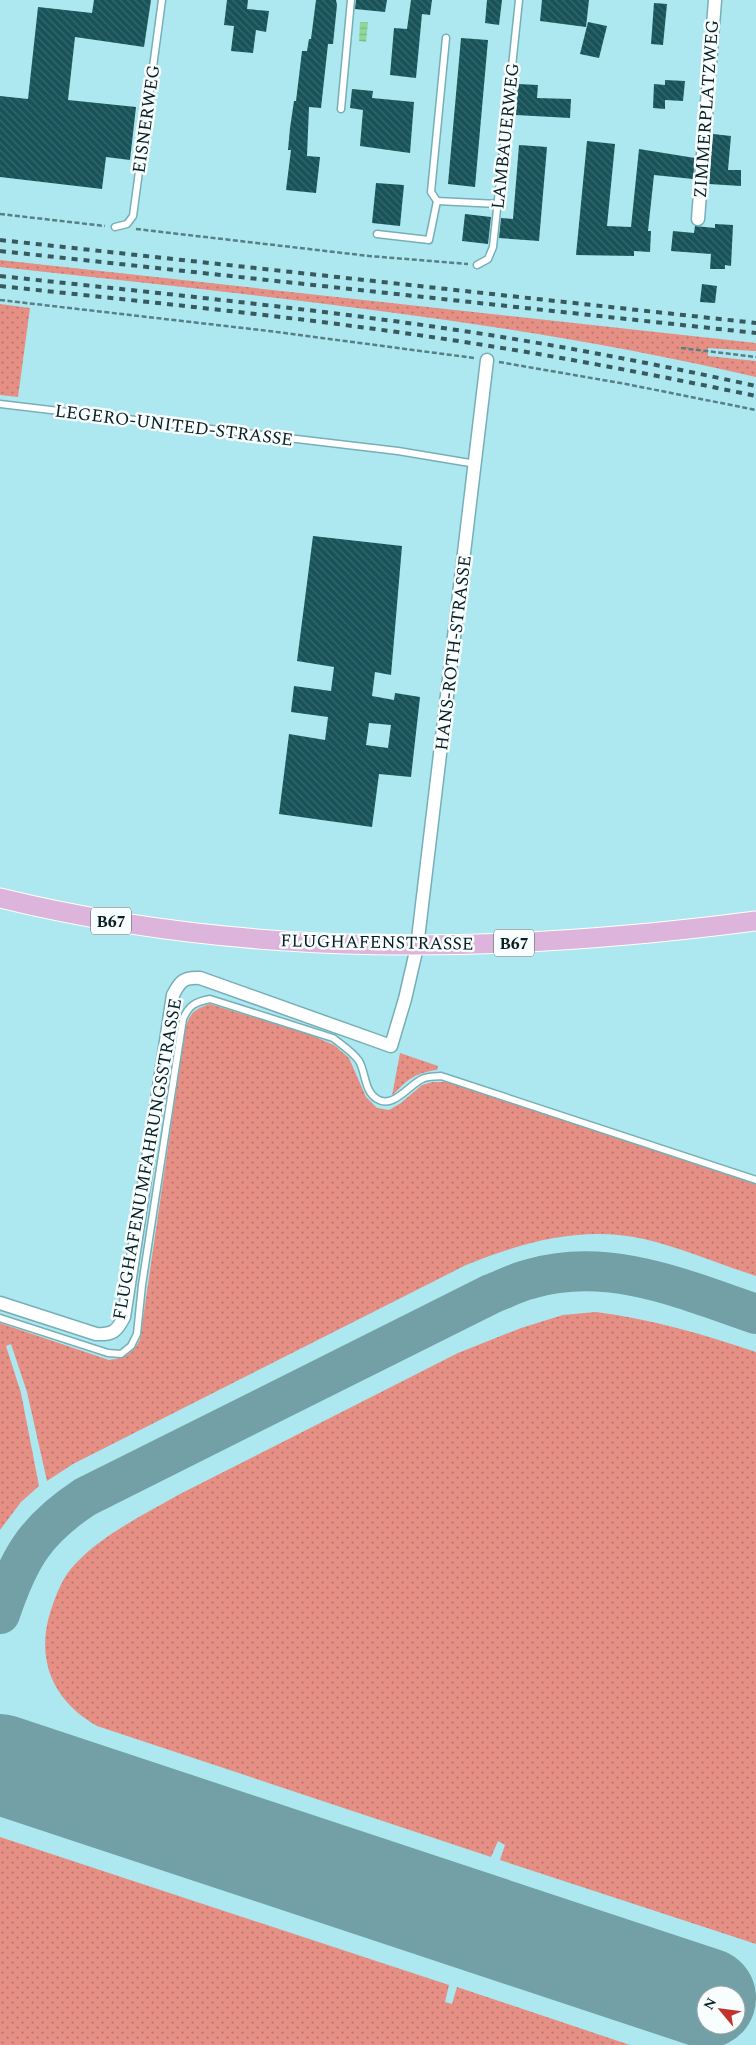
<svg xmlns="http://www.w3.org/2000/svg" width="756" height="2045" viewBox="0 0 756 2045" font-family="Spectral,serif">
<defs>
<pattern id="grass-dots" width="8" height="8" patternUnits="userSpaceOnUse" patternTransform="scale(1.25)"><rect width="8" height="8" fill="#e69085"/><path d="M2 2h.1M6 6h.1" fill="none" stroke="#b8756c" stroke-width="1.8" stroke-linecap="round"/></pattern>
<pattern id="water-rules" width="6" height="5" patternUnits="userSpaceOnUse" patternTransform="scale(1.25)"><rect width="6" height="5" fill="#8fd899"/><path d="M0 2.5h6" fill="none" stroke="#7ab984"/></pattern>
<pattern id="building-back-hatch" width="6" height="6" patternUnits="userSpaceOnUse" patternTransform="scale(1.25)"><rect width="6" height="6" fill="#19535a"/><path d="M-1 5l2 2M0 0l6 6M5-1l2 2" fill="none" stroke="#38686e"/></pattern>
</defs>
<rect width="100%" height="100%" fill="#ade7ef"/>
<g fill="url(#grass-dots)">
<path d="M0 260 756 343V351H754L708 348V356L756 361V377C508 319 253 295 0 267Z"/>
<path d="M0 304 30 308 18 397 0 395Z"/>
<path d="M210 1004 311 1035 334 1045 349 1058 366 1097 377 1108 389 1110 401 1103 422 1085 433 1082H449L756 1184V1276C719 1264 682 1248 644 1239 582 1225 523 1242 466 1265L73 1464 47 1481 27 1392 11 1344 6 1346 21 1393 39 1486 21 1502 0 1530V1323L109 1360C125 1358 133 1354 140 1339L185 1030C189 1014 194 1009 210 1004Z"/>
<path d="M400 1053 438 1066 437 1070C414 1073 407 1080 392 1096Z"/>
<path d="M596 1312C651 1319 703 1334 756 1352V1944L500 1860 505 1845 498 1841 491 1857 97 1726C50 1699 34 1655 53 1604 57 1593 62 1580 70 1570 97 1537 142 1516 178 1495L458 1353 521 1328 563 1315Z"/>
<path d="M0 1837 449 1985 445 2002 452 2004 457 1987 630 2045H0Z"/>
</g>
<path fill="url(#water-rules)" d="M360 22H368L366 42 359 41Z"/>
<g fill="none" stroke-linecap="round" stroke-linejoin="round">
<g stroke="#72a0a6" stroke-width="40">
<path d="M0 1614C19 1558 35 1530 85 1497L491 1294C504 1289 517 1282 530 1279 608 1256 683 1289 756 1314"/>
<path d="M0 1741 23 1766 52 1782"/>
</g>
<path stroke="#72a0a6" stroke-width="100" d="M0 1764 706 1998"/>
</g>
<g fill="url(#building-back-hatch)" fill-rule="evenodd">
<path d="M94 0H151L144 47 75 37 68 100 136 107 130 160 106 157 102 189 0 177V96L28 99 38 7 92 13Z"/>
<path d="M227 0H248L247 9 269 11 266 32 256 30 253 53 231 51 234 26 224 25Z"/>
<path d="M316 0H336L337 5 333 44H328L321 108 309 107 307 156 320 157 316 193 286 190 291 150H288L290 128 294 101H296L302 51H307L309 39H311Z"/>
<path d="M356 0H387L385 12 355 9Z"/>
<path d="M411 0H432L430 15 422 14 416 78 390 75 394 28 407 29Z"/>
<path d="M487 0H502L499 25 485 23Z"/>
<path d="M542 0H589L586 27 540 21Z"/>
<path d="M654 3 667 4 663 45 651 44Z"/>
<path d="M588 22 607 26 599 58 580 54Z"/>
<path d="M461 38 488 40 475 187 448 184Z"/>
<path d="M665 80 685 81 683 101 665 100V109L653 108 654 84 665 85Z"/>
<path d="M518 84 538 85 537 98 571 99 570 118 516 115Z"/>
<path d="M352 89 373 91 372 98 414 102 410 153 360 146 363 110 350 108Z"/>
<path d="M713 134 731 136 728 170H741V186L709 184Z"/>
<path d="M587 141 615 144 607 226 631 227 639 149 695 158 693 179 654 175 648 231H651L650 252 634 251V256L576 255Z"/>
<path d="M519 145 547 147 539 241 499 238 501 218 513 219Z"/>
<path d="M376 183 404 185 400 226 372 223Z"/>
<path d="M465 214 491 217 488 244 462 241Z"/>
<path d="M715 224 733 225 731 266 725 265V269H710L711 254 671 251 673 231 694 233 695 226 715 228Z"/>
<path d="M702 284 717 286 715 303 700 302Z"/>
<path d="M313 536 402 546 391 675 375 672 372 696 394 700 395 693 420 697 411 777 379 774 372 827 279 814 289 734 325 740 328 717 291 712 294 686 331 691 334 667 297 661ZM369 723 391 725 388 748 366 745Z"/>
</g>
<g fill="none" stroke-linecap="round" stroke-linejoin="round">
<g stroke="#77afb7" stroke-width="9">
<g id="lane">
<path d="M446 38 431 192 437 201 498 204"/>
<path d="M341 109 351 0"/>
<path d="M115 227 127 224 133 216 162 0"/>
<path d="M377 234 429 240 437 201"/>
<path d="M477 265 488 259 493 247 519 0"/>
<path d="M0 404 398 451 476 464"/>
<path d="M0 1318 108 1353 121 1354 131 1346 137 1334 142 1285 183 1019C189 1005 195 1002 210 999L333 1038C342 1045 353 1052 359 1061 366 1073 364 1091 377 1099 393 1109 408 1086 422 1079 428 1076 435 1077 441 1076L756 1180"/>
</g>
</g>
<g stroke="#77afb7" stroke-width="15">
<g id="street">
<path d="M698 219 715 0"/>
<path d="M0 1303 96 1334C113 1335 117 1331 124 1317L173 995C180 981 184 977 200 978L391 1046 405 999 417 947 487 360"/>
</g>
</g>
<g stroke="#fff" stroke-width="21">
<path id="primary" d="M0 898C249 959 503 954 756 921"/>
</g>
<g stroke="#577f85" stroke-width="2.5" stroke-dasharray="5 2.5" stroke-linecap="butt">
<path d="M0 214 105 226"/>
<path d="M136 229 369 256 468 264"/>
<path d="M0 300 269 331 474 358"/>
<path d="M681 348 756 357"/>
<path d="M499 362 626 384 756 410"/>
</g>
<use href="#lane" stroke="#fff" stroke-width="6"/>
<use href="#street" stroke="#fff" stroke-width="12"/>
<use href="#primary" stroke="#ddb4dc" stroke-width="19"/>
<g stroke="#38595e" stroke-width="4" stroke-dasharray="6 6" stroke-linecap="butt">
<path d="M0 240 756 323"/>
<path d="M0 251 756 333"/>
<path d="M0 276C165 294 331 310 496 336 583 350 670 367 756 386"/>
<path d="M0 286C165 304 331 320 496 347 583 361 670 378 756 396"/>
</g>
</g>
<g text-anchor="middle" stroke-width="5" stroke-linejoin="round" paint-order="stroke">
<g fill="#f8fdfe" stroke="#4f6164" stroke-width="1">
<rect x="91" y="907.5" width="40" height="27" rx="4"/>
<rect x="494" y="929.5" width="40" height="27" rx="4"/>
</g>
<g font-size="16" font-weight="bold" fill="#071e22">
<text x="111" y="927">B67</text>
<text x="514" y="949">B67</text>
</g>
<g font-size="18" fill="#071e22" stroke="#f8fdfe">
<text transform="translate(706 109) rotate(-86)" y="6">ZIMMERPLATZWEG</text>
<text transform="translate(146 119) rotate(-82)" y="6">EISNERWEG</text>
<text transform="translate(505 136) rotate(-84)" y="6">LAMBAUERWEG</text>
<text transform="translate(174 425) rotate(7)" y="6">LEGERO-UNITED-STRASSE</text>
<text transform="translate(453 653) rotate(-83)" y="6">HANS-ROTH-STRASSE</text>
<text transform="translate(377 942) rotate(1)" y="6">FLUGHAFENSTRASSE</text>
<text transform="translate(147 1159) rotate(-80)" y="6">FLUGHAFENUMFAHRUNGSSTRASSE</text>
</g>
</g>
<g transform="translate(721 2010) rotate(299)"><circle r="24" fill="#f8fdfe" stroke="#98a4a6"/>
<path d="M0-4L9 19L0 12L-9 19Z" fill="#c1332c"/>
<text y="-8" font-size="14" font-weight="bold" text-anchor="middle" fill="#071e22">N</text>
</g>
</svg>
